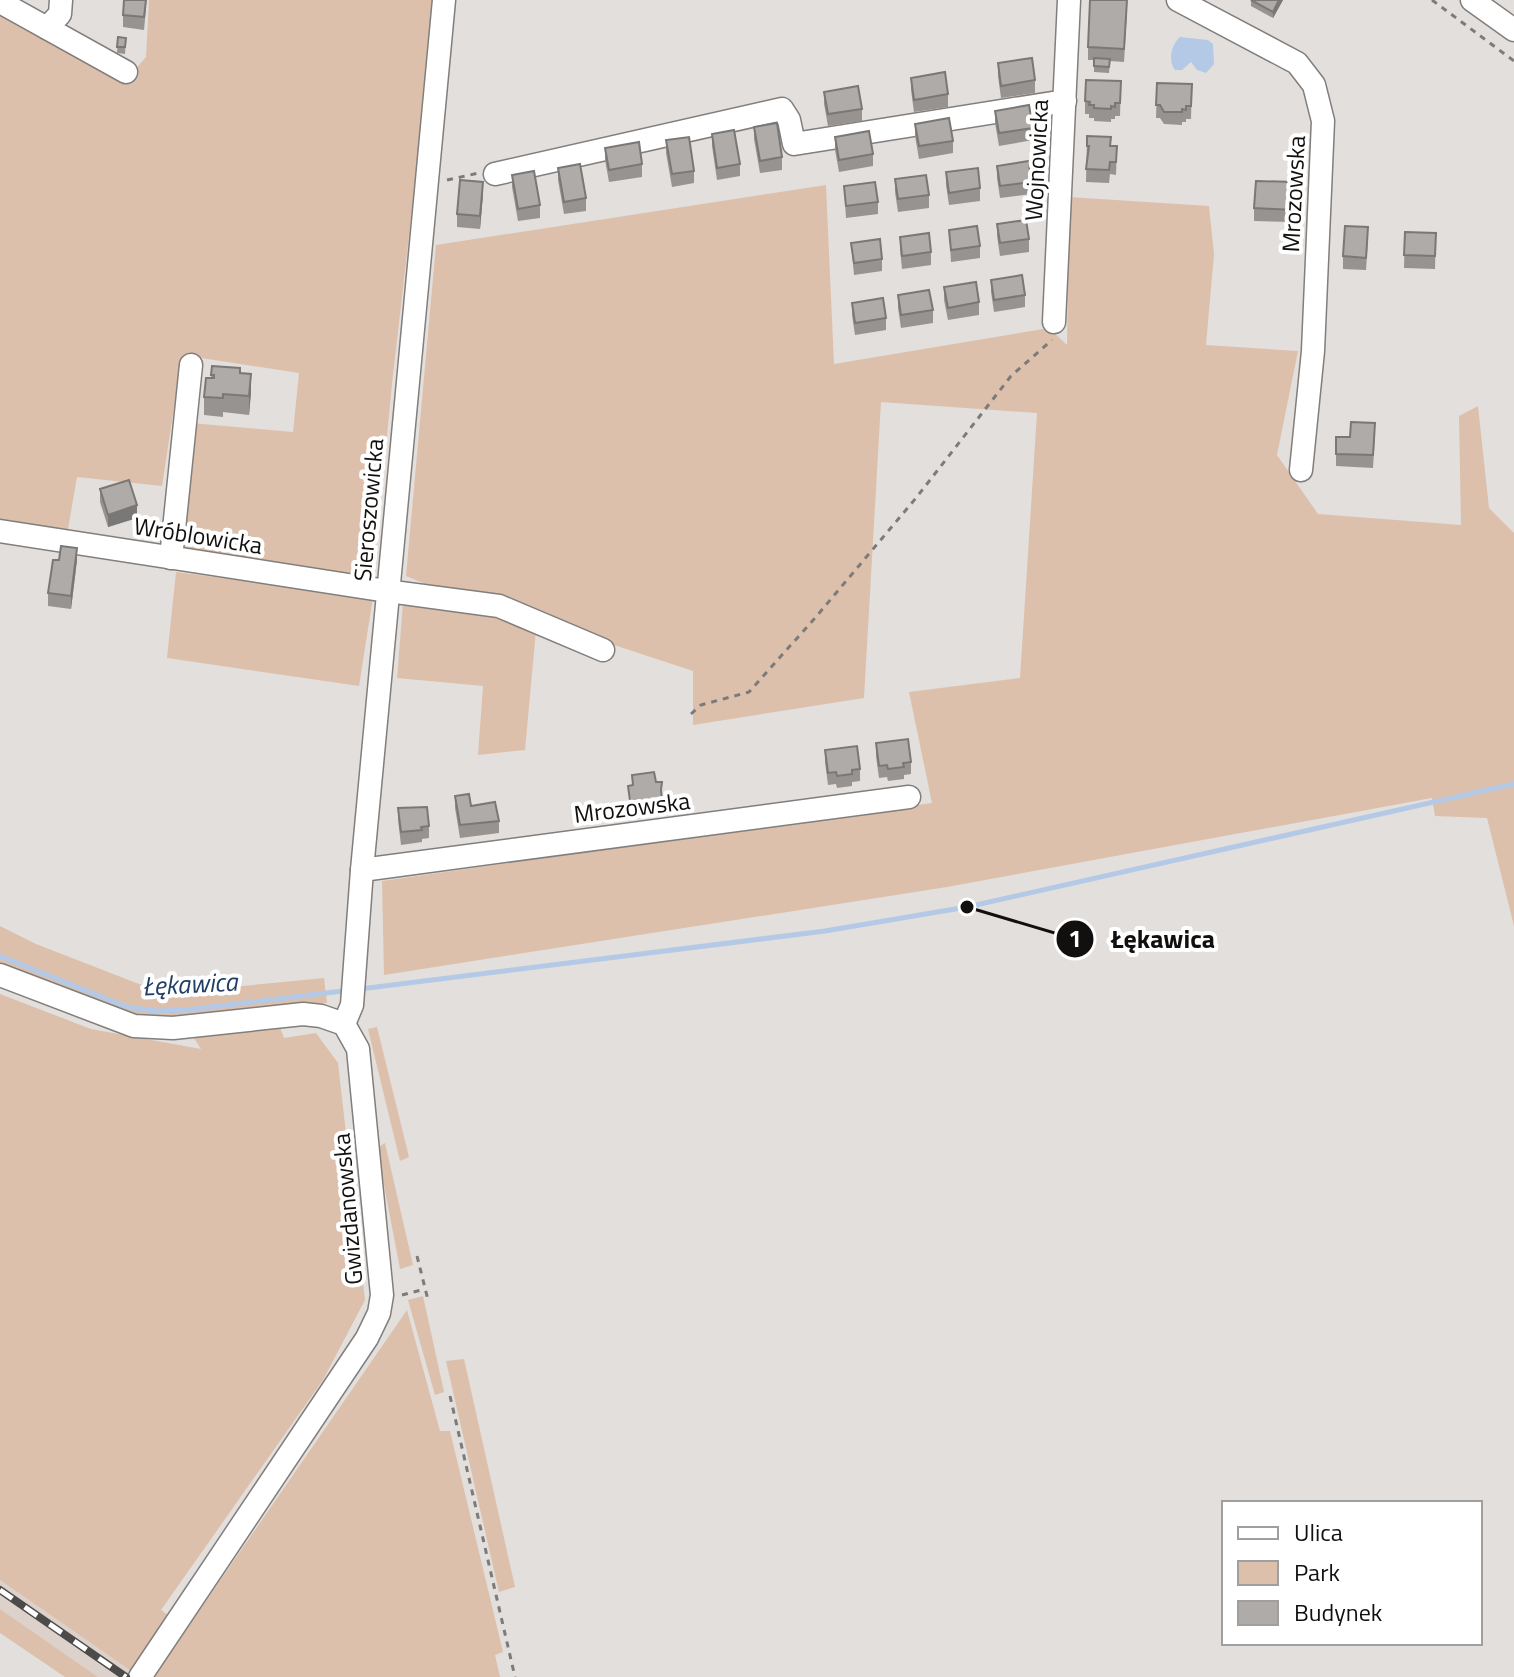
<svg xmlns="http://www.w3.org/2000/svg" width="1514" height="1677" viewBox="0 0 1514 1677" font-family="'Titillium Web',sans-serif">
<rect width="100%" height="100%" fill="#e3dfdd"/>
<path fill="#dcd1cb" d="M0 1580 140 1677H98L0 1609Z"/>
<g fill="#dcc0ac">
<path d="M149 0H436L392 384 373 579 192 554 183 544 191 423 293 432 299 373 182 355 162 486 77 477 67 535 0 525V11L127 79 146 57Z"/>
<path d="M826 185 834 364 1049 328 1067 345 1069 197 1209 206 1214 254 1206 345 1298 351 1277 455 1318 514 1461 525 1459 416 1478 406 1489 508 1514 533V926L1487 818 1435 816 1432 798 947 887 384 975 382 881 932 803 909 692 1020 678 1037 413 881 402 864 698 693 725V671L605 642 526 605 486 592 435 588 406 576 436 245Z"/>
<path d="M176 572 373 597 359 686 167 658Z"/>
<path d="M403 603 495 611 536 630 525 750 478 755 483 686 397 678Z"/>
<path d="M0 926 36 944 139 984 232 987 324 978 327 1003 142 1020 0 967Z"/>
<path d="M0 994 91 1029 201 1049 192 1035 279 1025 284 1038 316 1033 338 1063 365 1300 323 1380 161 1610 171 1617 134 1673 0 1580Z"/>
<path d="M377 1027 409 1157 400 1161 368 1029Z"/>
<path d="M385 1143 413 1265 400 1269 377 1148Z"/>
<path d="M423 1296 444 1392 435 1395 408 1300Z"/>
<path d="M407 1310 440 1431H450L503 1652 495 1655 500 1677H147L184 1625 188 1627Z"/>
<path d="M464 1359 515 1587 499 1592 446 1361Z"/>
<path d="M0 1609 98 1677H65L0 1633Z"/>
</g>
<path fill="#b3c9e5" d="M1180 37 1208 40 1213 44 1214 64 1206 73 1197 70 1191 62 1182 70H1175C1168 60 1171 45 1180 37Z"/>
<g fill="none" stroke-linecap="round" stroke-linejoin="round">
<g stroke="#b3c9e5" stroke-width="5">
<path d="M0 956 127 1007 156 1011 186 1010 343 991"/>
<path d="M360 989 825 931 967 907 1514 784"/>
</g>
<g stroke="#817e7c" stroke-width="25">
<g id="minor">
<path d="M1178 0 1297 63 1314 85 1323 121 1313 351 1301 470"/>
<path d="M1472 0 1514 30"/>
<path d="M0 2 126 72"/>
<path d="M47 28 60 14 61 0"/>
<path d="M495 174 782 109 789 120 794 144 1065 101"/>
<path d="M1054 322 1069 0"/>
<path d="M0 531 387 591 499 606 603 650"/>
<path d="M171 558 191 365"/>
<path d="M362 870 909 797"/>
<path d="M0 975 134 1026 173 1028 303 1014 321 1016 344 1024 358 1049 382 1295 379 1313 367 1338 140 1677"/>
<path d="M344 1024 352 1005 362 870 444 0"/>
</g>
</g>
<g stroke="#7d7b79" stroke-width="3" stroke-dasharray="6 6" stroke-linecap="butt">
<path d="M1432 0 1514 61"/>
<path d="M447 180 479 173"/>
<path d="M691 714 701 705 749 692 815 618 916 498 1011 376 1052 340"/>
<path d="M417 1256 428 1300"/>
<path d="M402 1295 425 1289"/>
<path d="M450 1396 515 1677"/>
</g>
<use href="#minor" stroke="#fff" stroke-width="22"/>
<g stroke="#4d4b4a" stroke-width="8">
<path id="rail" d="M0 1590 126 1677"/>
</g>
<use href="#rail" stroke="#fff" stroke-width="5" stroke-dasharray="15" stroke-linecap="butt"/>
</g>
<g fill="#969391">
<path d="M1251 0H1283L1273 18 1251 6Z"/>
<path d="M146 9 144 30 123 27V15Z"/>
<path d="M1127 12 1124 62 1110 61 1109 73 1094 72V60H1088V47Z"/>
<path d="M118 37 126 38 125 54 117 53Z"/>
<path d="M998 63 1035 80V93L1001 98 998 76Z"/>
<path d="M911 78 948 94V107L914 112 911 90Z"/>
<path d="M1121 81 1120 116H1115V119H1111V122L1094 121V118H1089V114H1085V101Z"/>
<path d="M1157 83 1192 84 1191 119H1186V122H1182V125L1164 124 1160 118H1156Z"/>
<path d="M824 92 862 109V121L828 126 824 104Z"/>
<path d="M995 111 1033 128V140L999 146 995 123Z"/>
<path d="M915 124 953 141V153L919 159 915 136Z"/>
<path d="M754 127 782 157V170L760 173 754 139Z"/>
<path d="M712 134 740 164V176L717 180 712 146Z"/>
<path d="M1087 136 1110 146H1117L1116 175 1110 174 1109 183 1086 182Z"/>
<path d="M835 137 873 154V166L839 172 835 150Z"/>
<path d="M666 140 694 171V183L672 187 666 153Z"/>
<path d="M605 148 642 164V177L609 182 605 160Z"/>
<path d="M997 166 1031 182V194L1000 198 997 178Z"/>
<path d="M558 168 586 198V211L564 214 558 180Z"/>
<path d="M946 172 980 188V201L949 205 946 185Z"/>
<path d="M512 175 540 205V218L518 221 512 187Z"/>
<path d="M895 179 929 195V208L898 212 895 192Z"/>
<path d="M1295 182 1294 222 1254 221V208Z"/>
<path d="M844 186 878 202V214L846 218Z"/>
<path d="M483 194 480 229 457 227V214Z"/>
<path d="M997 224 1029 239V252L1000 256 997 236Z"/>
<path d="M949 230 980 246V258L951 262Z"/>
<path d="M1405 232 1436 233 1435 269 1404 268Z"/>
<path d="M900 237 931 252V265L902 269 900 249Z"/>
<path d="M1368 239 1366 270 1343 269V256Z"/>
<path d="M851 243 882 259V271L854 275Z"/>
<path d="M991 280 1025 295V307L994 312 991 292Z"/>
<path d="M944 287 979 302V315L948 320 944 300Z"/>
<path d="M898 295 933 310V323L901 328 898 308Z"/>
<path d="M852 303 886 318V330L855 335 852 315Z"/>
<path d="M212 366 240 373 251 392 249 415 223 412V417L204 415V397L211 378Z"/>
<path d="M1375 435 1373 468 1336 466V437H1350Z"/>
<path d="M100 489 137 518 108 527 100 502Z"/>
<path d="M59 560H77L71 609 48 606V593Z"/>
<path d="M876 743 911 762V774L904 775V779L888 781 887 777 879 778 876 756Z"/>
<path d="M825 750 860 769V781L852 782V786L837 788 836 784 828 785 825 762Z"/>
<path d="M455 796 499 821V833L460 838 455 808Z"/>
<path d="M398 808 429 826V838L422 839V842L401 845 398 820Z"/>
</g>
<g fill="#7a7876">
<path d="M1279 0H1283L1273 18V12Z"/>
<path d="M483 182V194L480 229V216Z"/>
<path d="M251 374V392L249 415V396Z"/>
<path d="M137 505V518L108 527V515Z"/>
<path d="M77 548V560L71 609V596Z"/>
<path d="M662 800V806L631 814V808Z"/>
</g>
<g fill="#aeaba9" stroke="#7a7876" stroke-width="2">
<path d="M124 0H146L144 17 123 15Z"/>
<path d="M1090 0H1127L1124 49 1088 47Z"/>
<path d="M1251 0H1279L1273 12Z"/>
<path d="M118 37 126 38 125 47H117Z"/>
<path d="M1032 58 1035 80 1001 86 998 63Z"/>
<path d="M1094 58 1110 59 1109 67 1094 66Z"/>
<path d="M945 72 948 94 914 100 911 78Z"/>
<path d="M1086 80 1121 81 1120 103H1115V107L1111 106V109L1094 108V105H1089L1090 102 1085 101Z"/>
<path d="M1157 83 1192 84 1191 106H1186V110L1182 109V112H1164L1160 105H1156Z"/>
<path d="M858 86 862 109 828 114 824 92Z"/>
<path d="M1029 105 1033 128 999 133 995 111Z"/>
<path d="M949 118 953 141 919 146 915 124Z"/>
<path d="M777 123 782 157 760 161 754 127Z"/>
<path d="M734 130 740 164 717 168 712 134Z"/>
<path d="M869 131 873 154 839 160 835 137Z"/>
<path d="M1087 136 1111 137 1110 146H1117L1116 162H1110L1109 170 1086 169 1089 146H1087Z"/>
<path d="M689 137 694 171 672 174 666 140Z"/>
<path d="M639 142 642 164 609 170 605 148Z"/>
<path d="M1029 161 1031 182 1000 186 997 166Z"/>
<path d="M580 164 586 198 564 202 558 168Z"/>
<path d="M978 168 980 188 949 193 946 172Z"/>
<path d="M534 171 540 205 518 209 512 175Z"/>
<path d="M926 175 929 195 898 199 895 179Z"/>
<path d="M460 180 483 182 480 216 457 214Z"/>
<path d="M1256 181 1295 182 1294 210 1254 208Z"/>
<path d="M875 182 878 202 846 206 844 186Z"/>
<path d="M1026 220 1029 239 1000 243 997 224Z"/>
<path d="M977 226 980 246 951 250 949 230Z"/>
<path d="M1345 226 1368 227 1366 258 1343 256Z"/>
<path d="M1405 232 1436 233 1435 256 1404 255Z"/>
<path d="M929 233 931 252 902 256 900 237Z"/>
<path d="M880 239 882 259 854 263 851 243Z"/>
<path d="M1022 275 1025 295 994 300 991 280Z"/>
<path d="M976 282 979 302 948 308 944 287Z"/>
<path d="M929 290 933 310 901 315 898 295Z"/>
<path d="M883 298 886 318 855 323 852 303Z"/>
<path d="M212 366 240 368V373L251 374 249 396 223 394V398L204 397 206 378H214V375H211Z"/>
<path d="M1351 422 1375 423 1373 455 1336 454V437H1350Z"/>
<path d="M129 480 137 505 108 515 100 489Z"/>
<path d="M61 546 77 548 71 596 48 593 53 560H59Z"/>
<path d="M908 739 911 762 903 763 904 767 888 769 887 765 879 766 876 743Z"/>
<path d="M857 746 860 769 852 770V774L837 776 836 772 828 773 825 750Z"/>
<path d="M654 772 656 782H662L661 790 662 800 631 808 628 786 633 785 632 775Z"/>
<path d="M469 794 471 806 495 802 499 821 460 825 455 796Z"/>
<path d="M427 807 429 826 421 827 422 830 401 832 398 808Z"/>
</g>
<g text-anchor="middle" stroke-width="8" stroke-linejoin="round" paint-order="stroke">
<g font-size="24" fill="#11100f" stroke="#fff">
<text transform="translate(1037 160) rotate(-87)" y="8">Wojnowicka</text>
<text transform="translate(1294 194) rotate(-87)" y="8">Mrozowska</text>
<text transform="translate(369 510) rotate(-85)" y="8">Sieroszowicka</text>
<text transform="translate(198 536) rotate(9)" y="8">Wróblowicka</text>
<text transform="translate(632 808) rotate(-7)" y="8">Mrozowska</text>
<text transform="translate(348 1209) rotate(-95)" y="8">Gwizdanowska</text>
</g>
<g font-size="26" font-style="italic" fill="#213f66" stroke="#fff">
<text transform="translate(190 984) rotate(-3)" y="9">Łękawica</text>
</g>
</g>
<path fill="none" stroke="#11100f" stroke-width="3" d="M967 907L1075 939"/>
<g fill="#11100f" stroke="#fff" stroke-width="3">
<circle cx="967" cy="907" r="8"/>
<circle cx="1075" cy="939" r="20"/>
</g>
<g font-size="24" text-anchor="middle" font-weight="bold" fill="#fff">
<text x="1075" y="947">1</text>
</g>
<g font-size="26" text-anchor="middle" font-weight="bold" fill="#11100f" stroke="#fff" stroke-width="8" stroke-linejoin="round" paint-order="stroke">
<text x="1163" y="948">Łękawica</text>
</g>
<rect x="1222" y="1501" width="260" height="144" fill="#ffffff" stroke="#a09f9f" stroke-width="2"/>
<rect x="1238" y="1527" width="40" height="12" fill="#ffffff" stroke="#a09f9f" stroke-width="2"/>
<text x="1294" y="1541" font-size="24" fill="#11100f">Ulica</text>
<rect x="1238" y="1561" width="40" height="24" fill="#dcc0ac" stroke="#a09f9f" stroke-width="2"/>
<text x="1294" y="1581" font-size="24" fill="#11100f">Park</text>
<rect x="1238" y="1601" width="40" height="24" fill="#aeaba9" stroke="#a09f9f" stroke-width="2"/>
<text x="1294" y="1621" font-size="24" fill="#11100f">Budynek</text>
</svg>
